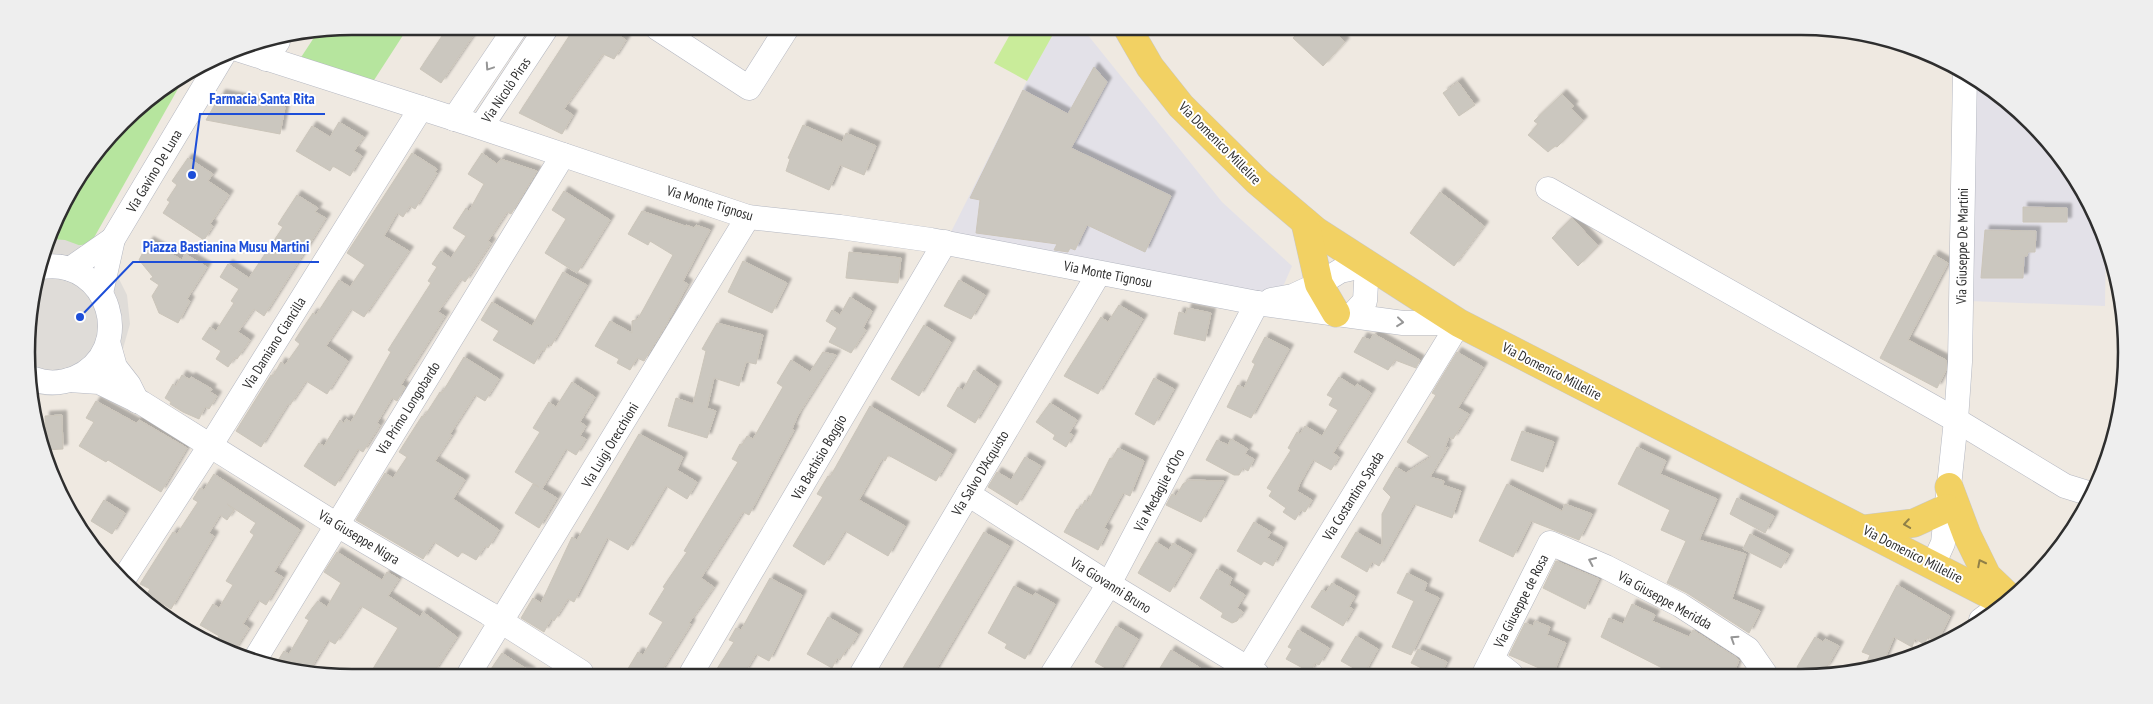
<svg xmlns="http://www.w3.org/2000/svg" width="2153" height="704" viewBox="0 0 2153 704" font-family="'PT Sans Narrow',sans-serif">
<defs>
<filter id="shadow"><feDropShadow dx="4.5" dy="-4.5" stdDeviation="1" flood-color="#0004"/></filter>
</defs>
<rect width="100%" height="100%" fill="#efe9e1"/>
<g fill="#e3e1e8">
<path d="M1053 29H1083L1222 202 1292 266 1278 298 951 232Z"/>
<path d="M1970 75 1982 81 2032 122 2072 171 2102 228 2106 239 2105 306 1969 301Z"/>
</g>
<g fill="#b6e59e">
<path d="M352 26H409L367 91 294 68 317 33Z"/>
<path d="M184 78 91 243 72 247 49 245 60 208 137 107Z"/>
</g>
<path fill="#c9ec9a" d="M1013 29H1056L1027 81 994 63Z"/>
<path fill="#dfdcd8" d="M51 239 65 240 92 250 114 269 127 295 130 324 122 352 80 391 52 396 35 394 29 310Z"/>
<g fill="#cbc7bf" stroke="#cbc5ba" filter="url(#shadow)">
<path d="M448 27H479L441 83 420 69Z"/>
<path d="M575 27H605L626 40 614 59 603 54 564 109 573 115 562 134 519 113Z"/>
<path d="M1300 30H1332L1345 42 1323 66 1293 38Z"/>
<path d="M1094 67 1107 82 1071 148 1171 196 1145 252 1087 225 1075 250 1070 248 1068 252 1054 250 1057 244 976 233 980 200 970 198 1023 90 1068 114Z"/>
<path d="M1458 82 1475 105 1459 116 1443 93Z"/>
<path d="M221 94 285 107 280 134 206 120Z"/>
<path d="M1562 94 1574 106 1571 108 1583 121 1557 147 1555 146 1548 152 1528 135 1538 124 1534 121Z"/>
<path d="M339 122 364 137 354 151 362 156 350 176 333 166 330 171 296 151 312 126 330 137Z"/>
<path d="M803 125 842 142 846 133 876 146 864 175 840 165 829 190 786 171 790 159 788 158Z"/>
<path d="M412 153 437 169 435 172 437 173 415 209 410 206 403 217 397 213 384 236 409 251 364 317 351 309 326 346 348 361 327 394 306 381 290 405 288 404 261 447 236 431 271 375 273 376 281 362 285 365 300 344 295 340 313 313 316 315 339 280 350 287 365 265 347 253Z"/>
<path d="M482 153 497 164 501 159 537 171 511 214 507 212 488 241 491 243 465 282 461 279 438 312 445 316 401 385 405 387 397 401 392 398 377 423 380 425 363 452 358 449 335 486 304 466 319 443 324 446 340 420 344 423 346 419 351 422 391 352 388 350 431 283 428 281 437 267 432 264 441 251 451 258 466 236 453 228 466 208 469 211 484 184 468 174Z"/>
<path d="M188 158 213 174 208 181 229 195 210 224 213 226 204 240 163 213 170 202 167 200 177 185 172 181Z"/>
<path d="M564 191 610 220 577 273 545 253 566 219 552 210Z"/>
<path d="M1440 192 1484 226 1454 266 1410 233Z"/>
<path d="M297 195 318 208 315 212 326 218 264 316 254 309 238 332 250 340 237 359 235 357 228 367 216 359 221 351 202 339 210 327 216 331 234 303 231 301 239 289 220 277 228 264 249 278 283 227 278 224Z"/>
<path d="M2023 207 2067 208V222H2023Z"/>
<path d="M642 211 685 226 686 225 694 228 696 225 710 230 683 281 688 284 666 325 644 361 637 358 630 370 617 363 619 359 595 346 610 321 632 333V321L638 319 673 255 650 241 648 245 628 234Z"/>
<path d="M1572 218 1598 246 1578 266 1552 238Z"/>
<path d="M1985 230 2036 231 2035 252H2028L2027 256H2024L2023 278H1981Z"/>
<path d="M149 241 182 260 185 254 207 267 187 299 190 301 178 323 159 313 152 296 159 285 150 279 153 277 139 260Z"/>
<path d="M849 252 901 258 898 283 846 278Z"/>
<path d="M1934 255 1948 263 1908 340 1946 360V370L1937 388 1880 358Z"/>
<path d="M743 261 787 283 772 313 728 292Z"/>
<path d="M563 272 587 285 551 346 548 344 544 352 542 350 534 364 493 340 499 331 481 320 492 302 532 326Z"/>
<path d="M959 280 985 295 971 319 944 306Z"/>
<path d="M850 297 872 311 863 328 866 330 851 353 829 342 837 328 826 321 832 310 840 315Z"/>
<path d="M1119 305 1143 319 1098 394 1064 376 1101 317 1108 322Z"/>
<path d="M1187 308 1211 313 1205 341 1174 334 1179 312 1186 314Z"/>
<path d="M717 323 763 335 756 364 746 362 739 386 714 378 707 408 716 411 707 438 668 426 676 398 693 404 706 351 702 349Z"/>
<path d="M924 325 951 342 919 396 891 379Z"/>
<path d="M1374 334 1420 360 1416 368 1395 360 1388 370 1354 352 1363 337 1370 340Z"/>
<path d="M1265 337 1289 349 1251 418 1227 407 1238 385 1244 388 1255 364 1252 362Z"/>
<path d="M823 352 836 355 798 415 792 429 794 430 749 515 743 512 701 578 714 587 689 623 691 624 661 672H626L638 652 643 655 663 622 649 614 665 588 663 587 687 552 684 551 738 462 732 459 740 444 742 445 747 436 753 439 783 387 777 383 791 360 810 372Z"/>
<path d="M1457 352 1483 367 1458 408 1469 414 1453 439 1449 437 1444 450 1448 447 1430 477 1444 481 1443 485 1461 491 1452 518 1414 504 1379 566 1372 562 1367 572 1341 557 1356 532 1382 546V514L1391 497 1383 489 1396 467 1406 473 1431 457 1407 442 1436 395 1432 393Z"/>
<path d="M464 357 499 379 485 401 475 395 450 434 452 435 435 461 465 480 453 499 499 530 488 548 485 546 476 560 462 552 458 557 434 542 423 559 356 520 385 473 393 478 407 457 399 452 422 416 424 417 440 392 442 393Z"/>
<path d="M974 370 997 386 975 423 947 406 958 387 963 390Z"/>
<path d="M182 375 189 379 191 377 212 389 210 392 217 396 209 409 205 407 199 419 183 412 170 404 171 402 165 398 173 384 176 386Z"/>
<path d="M1339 377 1355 387 1357 384 1371 393 1333 453 1339 457 1331 470 1313 460 1300 483 1297 491 1312 500 1305 512 1301 510 1295 520 1283 512 1286 508 1269 496 1272 491 1267 488 1291 450 1288 448 1297 432 1300 434 1305 426 1322 436 1338 410 1329 405 1333 398 1327 395Z"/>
<path d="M1154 378 1174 389 1154 425 1135 414Z"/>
<path d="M572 382 595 397 580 422 586 426 580 436 586 439 576 455 566 449 542 489 557 498 539 528 515 513 533 484 539 487 515 472 540 432 533 428 549 402 556 407Z"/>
<path d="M96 401 136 423 139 420 187 448 161 492 108 460 106 462 79 446 94 422 86 418Z"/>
<path d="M1050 403 1077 420 1069 433 1073 435 1066 447 1053 439 1055 435 1036 422Z"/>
<path d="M870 406 952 454 936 481 888 455 885 461 882 459 859 500 905 526 888 556 845 531 824 565 793 546 823 497 817 494 828 476 830 477Z"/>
<path d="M62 415 63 449 46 450 45 416Z"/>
<path d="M1522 431 1554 442 1543 472 1511 460Z"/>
<path d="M639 434 683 457 677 470 697 482 687 499 666 486 628 550 607 538 574 602 568 599 554 621 551 619 544 632 521 618 533 598 541 603 572 537 577 540Z"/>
<path d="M1231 439 1248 449 1245 454 1254 459 1248 471 1243 468 1239 475H1234L1206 460 1217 440 1228 445Z"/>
<path d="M1637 447 1666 461 1660 474 1717 499 1699 540 1746 554 1732 599 1760 611 1749 633 1687 593 1667 583 1686 541 1661 530 1670 510 1618 484Z"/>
<path d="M1118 448 1144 461 1130 496 1123 493 1104 528 1108 530 1098 550 1064 532 1077 509 1080 510 1085 500 1088 502 1110 458 1112 459Z"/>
<path d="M1025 457 1041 466 1017 505 988 487 997 472 1011 480Z"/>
<path d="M214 474 300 530 274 572 283 577 266 605 258 600 243 624 249 628 234 651 216 640 219 636 200 625 213 604 219 608 233 585 226 581 254 535 250 532 256 523 227 504 234 510 227 520 220 515 209 533 214 536 171 609 147 594 150 589 140 584 173 532 177 534 198 502 193 499 200 488 204 490Z"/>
<path d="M1189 480 1224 481 1201 522 1166 505 1172 494 1176 496 1183 484Z"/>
<path d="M1507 484 1562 511 1565 504 1592 514 1579 540 1531 521 1513 557 1479 541Z"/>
<path d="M1737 498 1774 516 1765 533 1730 514Z"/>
<path d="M104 500 125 513 112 534 91 521Z"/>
<path d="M1254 522 1271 532 1267 538 1283 547 1273 566 1264 561 1261 565 1237 551Z"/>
<path d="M984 532 1009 546 934 673H900Z"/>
<path d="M1750 534 1789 554 1781 568 1743 549Z"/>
<path d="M1156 542 1169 550 1173 543 1192 554 1170 592 1138 573Z"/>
<path d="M337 552 382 580 387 572 399 579 388 596 420 617 423 612 457 637 434 672H371L398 628 361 606 335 644 328 640 309 671H293L277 662 284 651 289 654 309 620 305 618 313 607 318 601 327 607 341 583 324 572Z"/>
<path d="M1556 561 1599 579 1585 609 1543 588Z"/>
<path d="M1217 569 1232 578 1229 585 1245 595 1237 608 1243 612 1237 621 1232 623 1221 617 1223 613 1200 598Z"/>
<path d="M1407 573 1427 583 1424 591 1439 598 1411 655 1392 647 1414 601 1397 593Z"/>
<path d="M770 578 802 595 769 661 756 654 745 672H715L734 642 729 640 736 628 741 630Z"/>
<path d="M1332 583 1355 596 1349 607 1353 609 1343 626 1311 607 1322 590 1326 592Z"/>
<path d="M1897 585 1950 616 1937 642 1928 637 1924 644 1915 639 1912 647 1894 637 1883 663 1864 669 1870 655 1862 652Z"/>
<path d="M1014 586 1033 596 1035 593 1055 604 1025 659 1005 648 1007 644 988 633Z"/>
<path d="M1632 604 1655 615 1652 621 1689 637 1693 630 1737 658 1739 660 1733 675H1676L1601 637 1609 618 1623 624Z"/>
<path d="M828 617 858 634 849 649 847 648 840 660 837 658 832 668 807 654Z"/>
<path d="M1535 621 1550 627 1547 635 1566 643 1553 674 1509 655 1525 623 1533 626Z"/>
<path d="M1116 626 1138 639 1118 673H1114L1095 662Z"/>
<path d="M1298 630 1329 648 1319 665 1315 663 1310 672 1286 659 1292 649 1288 647Z"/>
<path d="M1356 636 1378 649 1364 674 1341 661Z"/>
<path d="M1815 637 1823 642 1825 639 1839 646 1827 667 1818 675H1801L1797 667Z"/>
<path d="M1418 649 1447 662 1441 674H1434L1411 663Z"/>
<path d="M1171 650 1210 674 1157 673Z"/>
<path d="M502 653 531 672H489Z"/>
</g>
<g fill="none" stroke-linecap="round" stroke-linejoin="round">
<g stroke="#b4b7c1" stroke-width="25">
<g id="minor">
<path d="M657 28 749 88 787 28"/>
<path d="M237 49 471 124 748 217 840 227 931 240 1257 303 1403 323H1459"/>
<path d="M266 59 278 41"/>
<path d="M454 119 516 27"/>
<path d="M481 127 547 27"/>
<path d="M1548 189 1956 420 2065 486 2091 494"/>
<path d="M70 269 113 239"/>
<path d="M101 293 113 239 225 52"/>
<path d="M1271 300 1293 296 1319 284 1340 271 1367 265 1365 301 1352 315"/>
<path d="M108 342 115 367 129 385 137 401"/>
<path d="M34 379C47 384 62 383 75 378 138 350 109 257 42 267"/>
<path d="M69 380 99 382 142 403 337 525 488 613 581 672"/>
<path d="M968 494 1109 584 1257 674"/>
<path d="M1933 565 1943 543 1956 420 1960 362 1965 72"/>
<path d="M125 577 217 435 421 108"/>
<path d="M1981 620 2005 602"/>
<path d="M1492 659 1511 674"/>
<path d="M254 661 563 155"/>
<path d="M1248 668 1459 323"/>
<path d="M470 672 748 217"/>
<path d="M692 672 945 242"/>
<path d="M862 673 1099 273"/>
<path d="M1053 673 1109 584 1257 303"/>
<path d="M1484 674 1550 543 1606 567 1680 605 1748 649 1766 675"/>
</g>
</g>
<g stroke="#c9c9c9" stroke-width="29">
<g id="major">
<path d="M1128 29 1150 67 1181 106 1257 181 1316 231 1459 323 2006 603"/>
<path d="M1305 222 1319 284 1336 313"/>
<path d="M1949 487 1967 535 1987 576 2009 597"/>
<path d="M1865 529 1914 523 1947 508"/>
</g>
</g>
<use href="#minor" stroke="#fff" stroke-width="24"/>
<use href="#major" stroke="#f2d163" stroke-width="28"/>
</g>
<defs><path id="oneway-chevron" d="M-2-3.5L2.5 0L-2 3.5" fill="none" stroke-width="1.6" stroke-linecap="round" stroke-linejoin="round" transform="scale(1.25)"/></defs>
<g stroke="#969696">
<use href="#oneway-chevron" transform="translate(489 67) rotate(124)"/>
<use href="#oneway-chevron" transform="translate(1400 322) rotate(6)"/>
<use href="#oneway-chevron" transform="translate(1592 561) rotate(-156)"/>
<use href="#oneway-chevron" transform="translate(1734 639) rotate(-147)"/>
</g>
<g stroke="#908048">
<use href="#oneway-chevron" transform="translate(1907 524) rotate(171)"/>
<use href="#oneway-chevron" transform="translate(1981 563) rotate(-117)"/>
</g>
<g text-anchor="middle" stroke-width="4" stroke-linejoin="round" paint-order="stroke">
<g font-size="14" fill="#2e2e2e" stroke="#fff">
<text transform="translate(506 90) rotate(-56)" y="5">Via Nicolò Piras</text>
<text transform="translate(1220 143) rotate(45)" y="5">Via Domenico Millelire</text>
<text transform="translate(154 171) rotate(-59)" y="5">Via Gavino De Luna</text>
<text transform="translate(710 203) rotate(17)" y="5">Via Monte Tignosu</text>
<text transform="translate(1962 246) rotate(-89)" y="5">Via Giuseppe De Martini</text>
<text transform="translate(1108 274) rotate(11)" y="5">Via Monte Tignosu</text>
<text transform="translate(274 343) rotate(-58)" y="5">Via Damiano Ciancilla</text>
<text transform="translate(1552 371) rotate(27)" y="5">Via Domenico Millelire</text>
<text transform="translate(408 408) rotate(-58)" y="5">Via Primo Longobardo</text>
<text transform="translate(610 445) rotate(-59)" y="5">Via Luigi Orecchioni</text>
<text transform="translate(819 457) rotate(-60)" y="5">Via Bachisio Boggio</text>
<text transform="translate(980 473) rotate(-59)" y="5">Via Salvo D'Acquisto</text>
<text transform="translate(1159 490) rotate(-62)" y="5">Via Medaglie d'Oro</text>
<text transform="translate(1353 496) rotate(-58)" y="5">Via Costantino Spada</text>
<text transform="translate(359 537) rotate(31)" y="5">Via Giuseppe Nigra</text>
<text transform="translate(1913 554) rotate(27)" y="5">Via Domenico Millelire</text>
<text transform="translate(1111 585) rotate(32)" y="5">Via Giovanni Bruno</text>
<text transform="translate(1665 600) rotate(29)" y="5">Via Giuseppe Meridda</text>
<text transform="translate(1521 601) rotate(-63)" y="5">Via Giuseppe de Rosa</text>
</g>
</g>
<path d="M0 0H2153V704H0ZM352 35H1801A317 317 0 0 1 2118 352V352A317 317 0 0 1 1801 669H352A317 317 0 0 1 35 352V352A317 317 0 0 1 352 35Z" fill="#eee" fill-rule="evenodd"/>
<path fill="none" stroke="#2e2e2e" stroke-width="2.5" d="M352 35H1801A317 317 0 0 1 2118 352V352A317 317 0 0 1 1801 669H352A317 317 0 0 1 35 352V352A317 317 0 0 1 352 35Z"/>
<path fill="none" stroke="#1d4ed8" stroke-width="2" d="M192 175L200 114H325M80 317L133 262H319"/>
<g fill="#1d4ed8" stroke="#fff" stroke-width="2">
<circle cx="192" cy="175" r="5"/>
<circle cx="80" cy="317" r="5"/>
</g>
<g font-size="15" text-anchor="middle" font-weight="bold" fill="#1d4ed8" stroke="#fff" stroke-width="4" stroke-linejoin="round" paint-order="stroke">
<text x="262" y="104">Farmacia Santa Rita</text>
<text x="226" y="252">Piazza Bastianina Musu Martini</text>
</g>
</svg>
